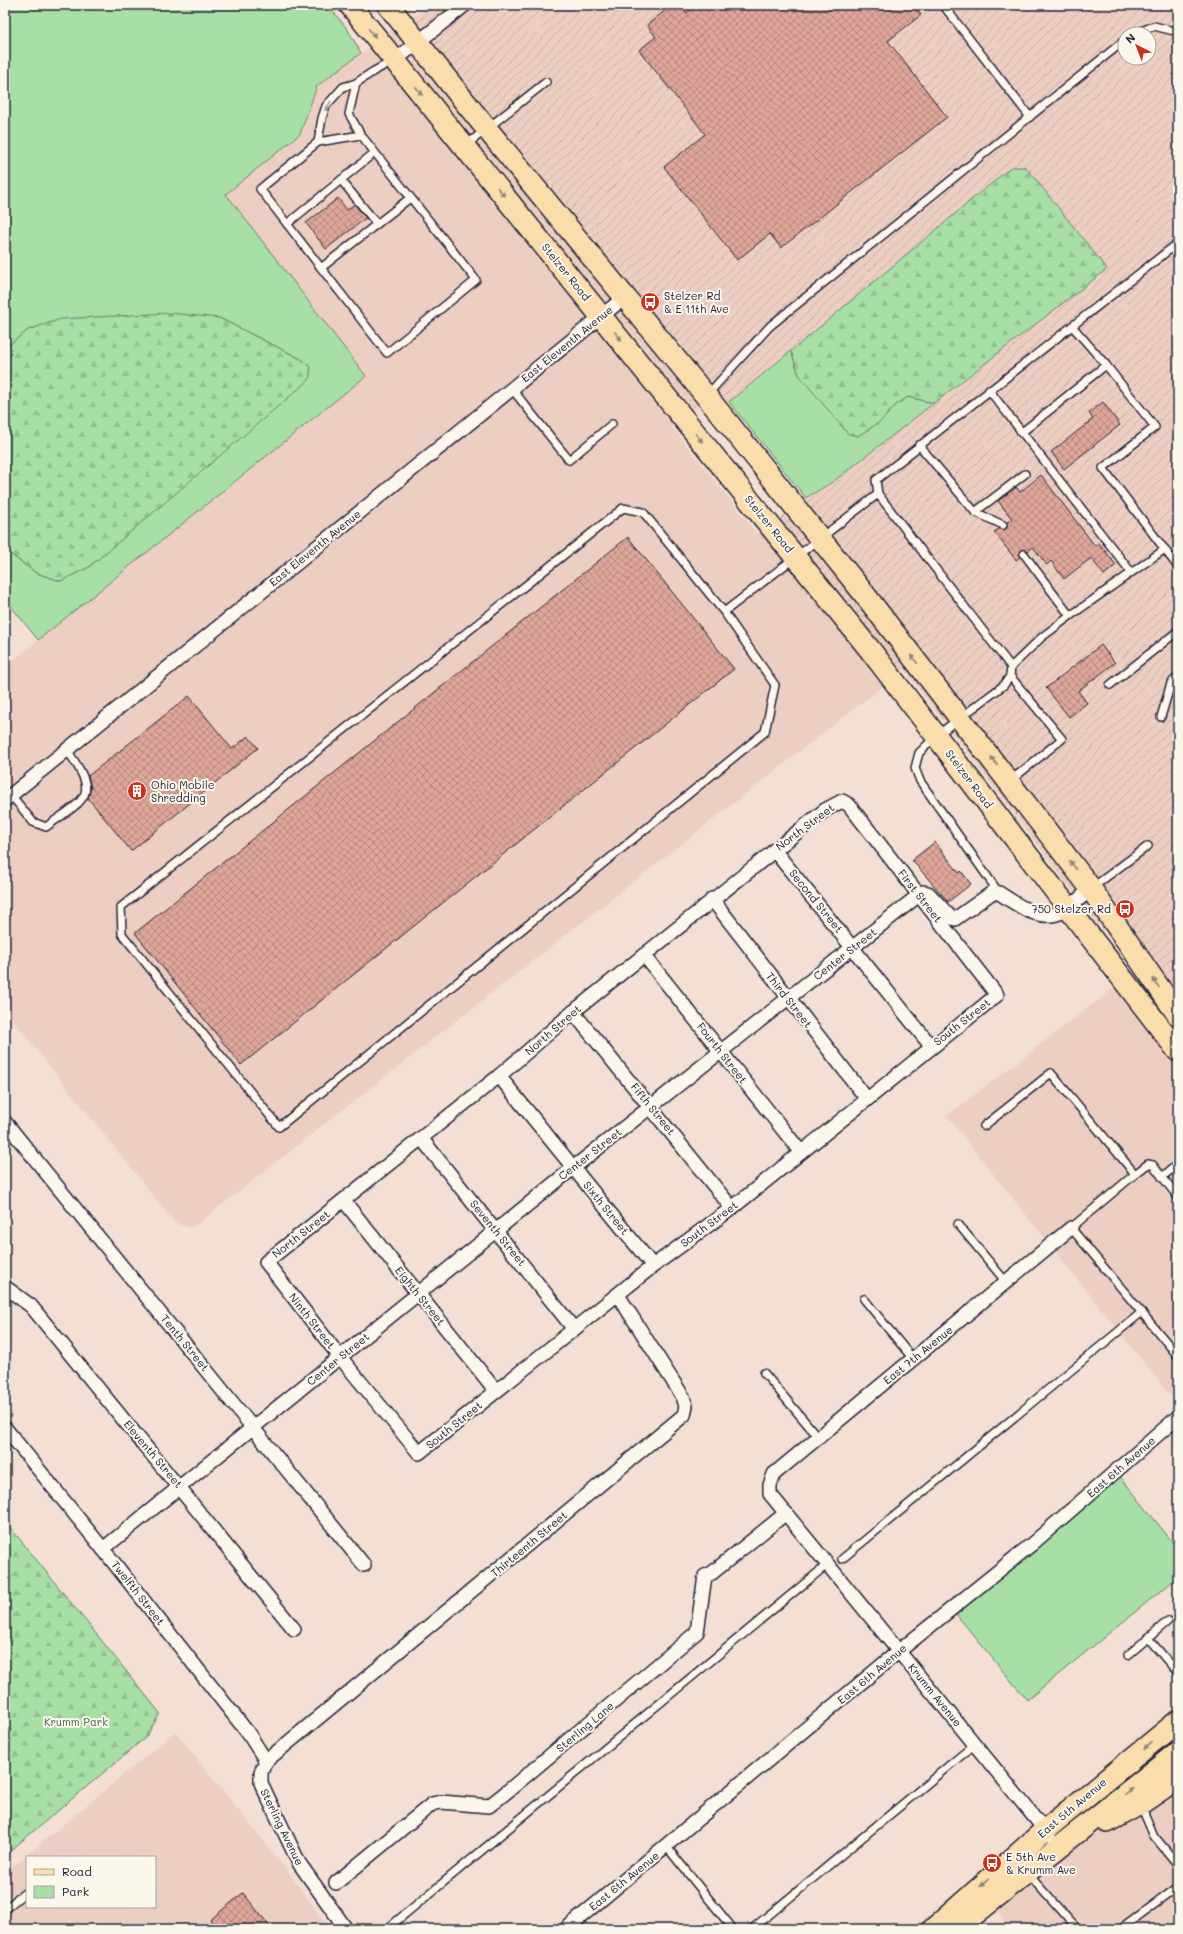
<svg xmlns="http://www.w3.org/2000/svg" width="1183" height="1934" viewBox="0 0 1183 1934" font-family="Mali,sans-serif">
<defs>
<pattern id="industrial-furrows" width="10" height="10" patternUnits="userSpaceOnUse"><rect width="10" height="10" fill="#edcec2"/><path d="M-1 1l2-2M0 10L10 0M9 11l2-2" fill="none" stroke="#cbb1a8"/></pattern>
<pattern id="forest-firs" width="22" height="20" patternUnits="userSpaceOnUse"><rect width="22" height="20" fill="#a7dfa4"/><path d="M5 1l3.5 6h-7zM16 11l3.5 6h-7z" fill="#8fbf8e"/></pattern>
<pattern id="building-cross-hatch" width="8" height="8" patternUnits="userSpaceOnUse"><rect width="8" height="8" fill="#dfa699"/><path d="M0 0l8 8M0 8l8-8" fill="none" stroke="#b4877e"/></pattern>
</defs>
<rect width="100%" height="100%" fill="#f3dfd3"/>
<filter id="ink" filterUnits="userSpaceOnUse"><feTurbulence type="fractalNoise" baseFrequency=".025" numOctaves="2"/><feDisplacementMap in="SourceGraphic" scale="8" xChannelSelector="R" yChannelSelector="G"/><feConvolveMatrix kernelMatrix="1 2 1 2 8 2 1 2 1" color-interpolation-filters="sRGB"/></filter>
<g filter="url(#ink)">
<g fill="#edcec2" fill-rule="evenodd">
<path d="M391 31 694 408 672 427 821 614 883 686 192 1228 175 1223 5 1010V667L366 376 226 194 300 134 317 86Z"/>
<path d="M1134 973 1178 1029V1405L947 1116Z"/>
<path d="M175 1732 287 1870 329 1929H5V1873ZM27 1857H155V1907H27Z"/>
<path d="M1178 1765V1929H1011L984 1896Z"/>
</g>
<path fill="url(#industrial-furrows)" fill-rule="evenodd" d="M432 5H1178V1029L904 669 883 686 821 614 757 534 834 481 1107 269 1011 167 729 402 694 408 391 31ZM1125 34H1149V58H1125Z"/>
<g fill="#a7dfa4" stroke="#648070">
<path d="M5 5H328L348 30 361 53 317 86 300 134 226 194 366 376 38 640 5 599V546L13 556 36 573 61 581 89 567 311 367 301 359 219 318 28 330 5 348Z"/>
<path d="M791 351 799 375 880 422 897 404 908 397 934 403 834 481 806 498 729 402Z"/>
<path d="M1119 1475 1178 1549V1577L1027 1700 955 1613Z"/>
</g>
<g fill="url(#forest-firs)" stroke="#648070">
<path d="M1011 167H1026L1107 269 934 403 908 397 897 404 880 422 858 436 848 434 799 375 791 351Z"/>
<path d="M170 313 219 318 301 359 311 367 309 380 89 567 61 581 36 573 13 556 5 546V348L28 330 61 319Z"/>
<path d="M5 1521 160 1713 146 1737 5 1855Z"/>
</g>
<g fill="url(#building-cross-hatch)" stroke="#22223b">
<path d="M672 5H681L687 13 696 5H913L921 15 888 41 947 117 781 248 770 234 737 260 664 167 705 134 639 50 656 37 647 25Z"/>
<path d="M338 198 347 210 354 204 366 218 326 249 306 223Z"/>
<path d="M1103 402 1120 425 1064 469 1051 452 1093 419 1089 413Z"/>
<path d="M1041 475 1095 546 1099 543 1116 565 1104 575 1091 558 1064 579 1051 561 1047 565 1033 547 1028 551 1024 549 1021 550 1020 557 1016 560 994 532 999 529H1006L1007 522 1012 519 998 501 1016 487 1020 492Z"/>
<path d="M628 537 734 669 241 1065 135 933Z"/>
<path d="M1101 645 1115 663 1078 691 1087 703 1069 717 1046 688Z"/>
<path d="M189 696 232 749 248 736 258 748 131 851 88 798 91 788 88 776Z"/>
<path d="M935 842 959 873 961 871 971 884 948 902 912 860Z"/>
<path d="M243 1893 272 1929H218L210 1920Z"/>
</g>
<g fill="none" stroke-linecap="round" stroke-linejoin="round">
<g stroke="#22223b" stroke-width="10">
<g id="service">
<path d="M943 5 1030 117"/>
<path d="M1134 34 1154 26 1178 32"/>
<path d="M356 83 349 114 361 135 476 280 387 353 260 189 318 142 361 135"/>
<path d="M318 142 322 118 326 106 343 87 356 83 374 71 393 61"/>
<path d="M465 146 546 82"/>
<path d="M341 180 377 224"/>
<path d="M287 224 374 153"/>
<path d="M321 268 410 198"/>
<path d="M1106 365 1155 427 1103 468 1178 567"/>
<path d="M512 389 569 460 612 424"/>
<path d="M989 390 1131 572"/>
<path d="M708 394 770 326 1125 40"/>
<path d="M1021 433 1106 365 1072 326"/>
<path d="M919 445 975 512 1003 525"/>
<path d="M878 494 876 480 1178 243"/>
<path d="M975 512 1025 474"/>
<path d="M724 612 643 512 623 508 121 907 122 934 279 1127 765 732 775 685 724 612 878 494 1011 667 1010 676 1004 685 936 736 919 753 915 768 920 781 999 893"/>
<path d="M1070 616 1165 549"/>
<path d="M1011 667 1042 637 1070 616 1024 554"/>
<path d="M1110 685 1178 631"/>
<path d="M1161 717 1171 683 1178 677"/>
<path d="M1010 781 1062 739 1010 676"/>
<path d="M11 795 33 822 46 827C87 797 100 797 67 750"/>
<path d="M1093 887 1148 846"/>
<path d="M984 1126 1051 1073 1135 1174 1071 1228 1178 1356"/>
<path d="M1135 1174 1148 1164 1153 1165 1178 1197"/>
<path d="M1162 1177 1178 1164"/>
<path d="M958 1224 1006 1282"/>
<path d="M864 1299 913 1359"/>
<path d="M764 1373 818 1437"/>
<path d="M842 1559 1142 1312"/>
<path d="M1148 1638 1178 1673"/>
<path d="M1128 1655 1168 1621"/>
<path d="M1141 1806 1154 1836 1178 1865"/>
<path d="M666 1846 733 1929"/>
<path d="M1028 1874 1077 1929"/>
<path d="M5 1909 27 1891"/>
<path d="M387 1929 828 1564"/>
<path d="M752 1929 975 1744"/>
<path d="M1121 1929 1178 1887"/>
</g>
</g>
<g stroke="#22223b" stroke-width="16">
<g id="minor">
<path d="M394 61 465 5"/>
<path d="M5 800 625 297"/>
<path d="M842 801 849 805 997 995 732 1208 653 1266 419 1453 340 1357 266 1262 499 1076 573 1012 825 810Z"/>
<path d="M774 850 931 1046"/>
<path d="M712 899 867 1099"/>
<path d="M644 955 800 1151"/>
<path d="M573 1012 732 1208"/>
<path d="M499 1076 653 1266"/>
<path d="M5 1122 364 1565"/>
<path d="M421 1138 574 1329"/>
<path d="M344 1201 496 1391"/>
<path d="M5 1287 31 1306 294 1629"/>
<path d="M5 1428 103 1549 248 1733 266 1761"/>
<path d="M103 1549 573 1168 919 895 923 892 928 893 951 918 955 919 993 892 999 893C1017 904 1039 923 1062 912 1072 906 1082 896 1091 889"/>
<path d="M1049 1835 770 1494V1485L774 1474 1071 1228"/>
<path d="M336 1883 432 1804 441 1802 489 1806 509 1790 697 1632 705 1576 712 1573 786 1513"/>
<path d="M346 1929 299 1863 261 1783V1772L266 1761 684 1415 686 1406 683 1397 618 1295"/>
<path d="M566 1929 899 1651 1032 1544 1178 1417"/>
</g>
</g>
<g stroke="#22223b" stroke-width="24">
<g id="primary">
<path d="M350 5 871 651 1178 1051"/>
<path d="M388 5 473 112 729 424 865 595 1089 886 1178 1015"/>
<path d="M1107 1822 1140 1804 1178 1778"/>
<path d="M933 1929 1045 1830 1178 1721"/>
<path d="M956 1929 1178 1752"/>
</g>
</g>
<use href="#service" stroke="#fbf7ec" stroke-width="7"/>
<use href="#minor" stroke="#fbf7ec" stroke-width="13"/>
<use href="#primary" stroke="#faddab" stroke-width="21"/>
</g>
<defs><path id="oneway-solid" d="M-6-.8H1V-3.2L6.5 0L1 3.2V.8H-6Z"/></defs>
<g fill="#8e8073">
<use href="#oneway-solid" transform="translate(372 33) rotate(52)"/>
<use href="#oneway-solid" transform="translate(419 91) rotate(51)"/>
<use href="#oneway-solid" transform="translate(501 192) rotate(51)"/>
<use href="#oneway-solid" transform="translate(618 336) rotate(51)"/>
<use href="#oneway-solid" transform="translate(699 438) rotate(51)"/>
<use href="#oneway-solid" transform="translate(914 659) rotate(-128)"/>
<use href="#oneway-solid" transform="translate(994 761) rotate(-128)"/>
<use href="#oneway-solid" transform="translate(1073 865) rotate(-127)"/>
<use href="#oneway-solid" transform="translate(1156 983) rotate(-125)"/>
<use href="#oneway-solid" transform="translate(1148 1746) rotate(141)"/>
<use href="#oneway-solid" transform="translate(1129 1792) rotate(-39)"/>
<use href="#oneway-solid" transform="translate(984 1883) rotate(139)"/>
</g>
<use fill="#99979c" href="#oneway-solid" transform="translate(328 106) rotate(121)"/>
</g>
<defs>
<g id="bus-disc" transform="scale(1)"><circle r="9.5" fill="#c8321e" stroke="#fbf7ec"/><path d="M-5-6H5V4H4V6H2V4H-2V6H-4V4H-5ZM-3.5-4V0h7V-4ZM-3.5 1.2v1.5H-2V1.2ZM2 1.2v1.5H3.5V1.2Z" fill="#fff"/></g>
<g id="building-disc" transform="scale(1)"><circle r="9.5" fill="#c8321e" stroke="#fbf7ec"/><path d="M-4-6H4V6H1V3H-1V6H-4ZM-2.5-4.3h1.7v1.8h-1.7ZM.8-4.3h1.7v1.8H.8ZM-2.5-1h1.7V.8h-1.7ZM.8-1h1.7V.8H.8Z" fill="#fff"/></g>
</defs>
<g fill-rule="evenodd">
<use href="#bus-disc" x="650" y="302"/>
<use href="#building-disc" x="137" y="791"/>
<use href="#bus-disc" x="1125" y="909"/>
<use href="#bus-disc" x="992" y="1863"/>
</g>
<g text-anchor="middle" stroke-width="4" stroke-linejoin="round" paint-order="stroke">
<g font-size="11" fill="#22223b" stroke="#fbf7ec">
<text transform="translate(566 272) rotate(51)" y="4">Stelzer Road</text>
<text transform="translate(567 344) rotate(-39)" y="4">East Eleventh Avenue</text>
<text transform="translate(769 524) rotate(51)" y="4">Stelzer Road</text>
<text transform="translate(315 548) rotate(-39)" y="4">East Eleventh Avenue</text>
<text transform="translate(969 779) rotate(53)" y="4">Stelzer Road</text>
<text transform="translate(805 827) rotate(-37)" y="4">North Street</text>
<text transform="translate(920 896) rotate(52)" y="4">First Street</text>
<text transform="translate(816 901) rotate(51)" y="4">Second Street</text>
<text transform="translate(845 954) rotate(-38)" y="4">Center Street</text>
<text transform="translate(789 1000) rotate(52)" y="4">Third Street</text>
<text transform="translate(962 1022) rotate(-38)" y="4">South Street</text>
<text transform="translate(553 1030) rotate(-41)" y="4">North Street</text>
<text transform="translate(722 1053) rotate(52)" y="4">Fourth Street</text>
<text transform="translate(653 1109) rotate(51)" y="4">Fifth Street</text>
<text transform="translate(590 1154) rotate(-38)" y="4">Center Street</text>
<text transform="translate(606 1208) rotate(51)" y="4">Sixth Street</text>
<text transform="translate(709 1224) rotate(-37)" y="4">South Street</text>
<text transform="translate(498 1233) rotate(51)" y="4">Seventh Street</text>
<text transform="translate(301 1234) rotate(-38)" y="4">North Street</text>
<text transform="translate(420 1296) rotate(51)" y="4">Eighth Street</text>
<text transform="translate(312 1321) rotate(52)" y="4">Ninth Street</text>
<text transform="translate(185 1343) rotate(51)" y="4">Tenth Street</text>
<text transform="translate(918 1355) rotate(-39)" y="4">East 7th Avenue</text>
<text transform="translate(338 1359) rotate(-39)" y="4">Center Street</text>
<text transform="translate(454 1425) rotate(-39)" y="4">South Street</text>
<text transform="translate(153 1454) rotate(50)" y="4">Eleventh Street</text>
<text transform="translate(1121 1467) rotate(-41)" y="4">East 6th Avenue</text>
<text transform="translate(529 1544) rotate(-40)" y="4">Thirteenth Street</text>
<text transform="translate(138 1593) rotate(52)" y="4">Twelfth Street</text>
<text transform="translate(872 1674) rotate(-40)" y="4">East 6th Avenue</text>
<text transform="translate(935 1695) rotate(51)" y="4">Krumm Avenue</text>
<text transform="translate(585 1727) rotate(-40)" y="4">Sterling Lane</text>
<text transform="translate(1072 1808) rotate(-40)" y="4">East 5th Avenue</text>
<text transform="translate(282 1827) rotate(64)" y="4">Sterling Avenue</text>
<text transform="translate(624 1881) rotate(-39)" y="4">East 6th Avenue</text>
</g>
<g font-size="11" fill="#22223b" stroke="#fbf7ec" text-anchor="start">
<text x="664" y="300">Stelzer Rd<tspan x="664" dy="13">&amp; E 11th Ave</tspan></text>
<text x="151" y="789">Ohio Mobile<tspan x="151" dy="13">Shredding</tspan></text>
<text x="1111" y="913" text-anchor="end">750 Stelzer Rd</text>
<text x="1006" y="1861">E 5th Ave<tspan x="1006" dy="13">&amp; Krumm Ave</tspan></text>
</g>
<g font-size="11" fill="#4a5b5a" stroke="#fbf7ec">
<text x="76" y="1726">Krumm Park</text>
</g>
</g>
<rect width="1183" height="1934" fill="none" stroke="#fbf7ec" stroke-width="20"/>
<rect x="10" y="10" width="1163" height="1914" fill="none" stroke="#22223b" stroke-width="1.5" filter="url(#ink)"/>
<rect x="26" y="1856" width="130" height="52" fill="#fbf7ec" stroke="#a4a2a5"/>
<rect x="34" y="1869" width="20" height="6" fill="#faddab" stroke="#a4a2a5"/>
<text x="62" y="1876" font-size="12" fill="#22223b">Road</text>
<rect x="34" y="1886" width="20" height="12" fill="#a7dfa4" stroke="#a4a2a5"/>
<text x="62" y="1896" font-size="12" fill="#22223b">Park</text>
<g transform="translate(1137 46) rotate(318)"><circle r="19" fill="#fbf7ec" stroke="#a4a2a5"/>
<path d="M0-3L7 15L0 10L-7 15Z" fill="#c8321e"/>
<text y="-6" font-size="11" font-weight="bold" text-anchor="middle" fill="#22223b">N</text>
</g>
</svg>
